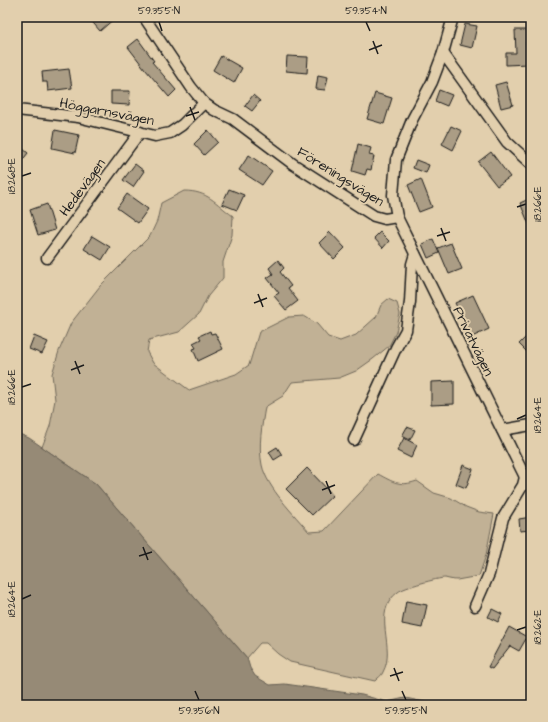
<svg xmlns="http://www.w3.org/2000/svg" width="548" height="722" viewBox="0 0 548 722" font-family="'Architects Daughter',sans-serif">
<rect width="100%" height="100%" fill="#e2cfad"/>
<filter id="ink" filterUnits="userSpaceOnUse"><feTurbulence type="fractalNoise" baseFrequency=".025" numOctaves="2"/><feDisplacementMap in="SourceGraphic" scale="8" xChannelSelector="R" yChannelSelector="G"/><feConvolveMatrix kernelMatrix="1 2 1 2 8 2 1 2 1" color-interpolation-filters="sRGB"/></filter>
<g filter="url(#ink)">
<path fill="#c1b195" stroke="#6e6658" d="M184 191C208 191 215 203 233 216L232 235 223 262V278L208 296 199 314 179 332 149 340 147 352 153 363 189 390 236 374 249 365 259 332 289 317 304 316 317 324 328 337 340 341 356 335 376 317 381 305 388 299 397 303 400 314 396 332 389 346 373 359 356 371 339 378 292 382 283 396 265 407C262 426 258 445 262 465 267 488 294 514 309 532L324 531 378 474C393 482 400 487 417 481L434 493 451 498 466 507 479 512 494 514 486 555 479 576C472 577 464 579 457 580 453 580 449 579 445 578 438 578 404 587 398 592 370 613 397 647 383 672 382 676 377 678 375 681L290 662 278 654 266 643H260L247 658 96 484 42 447 50 426 55 400 52 374 59 351 71 323 100 286 150 236 157 221 161 203Z"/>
<path fill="#968a76" stroke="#655e52" d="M17 433 29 438 96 484 247 658 250 668 255 676 270 685 285 684 362 695 387 702 405 698 440 705H17Z"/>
<g fill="#ab9d85" stroke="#1c1c1c">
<path d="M88 17H116L100 31Z"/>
<path d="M465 24 477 26 472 48 460 45Z"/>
<path d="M515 30H531V42H526L528 64 506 65V53H516Z"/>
<path d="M138 39 154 61 152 62 176 90 169 97 145 69 128 47Z"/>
<path d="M221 56 242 68 234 83 213 70Z"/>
<path d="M287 56 308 57 307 73 286 71Z"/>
<path d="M69 69 72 88 48 91 47 82H43L42 72Z"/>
<path d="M318 75 328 77 325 90 316 89Z"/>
<path d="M506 82 513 105 501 108 495 85Z"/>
<path d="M439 90 452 95 447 106 435 101Z"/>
<path d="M111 91H130L129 105 111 104Z"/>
<path d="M375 93 392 98 384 124 367 119Z"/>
<path d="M253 95 260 101 252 111 245 106Z"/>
<path d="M451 126 462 131 453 150 442 144Z"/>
<path d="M55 130 79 135 75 153 52 148Z"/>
<path d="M208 130 218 142 204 155 194 144Z"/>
<path d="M17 144 28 153 17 167Z"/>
<path d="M358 144 371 148 369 155 374 156 371 170 367 169 365 175 352 171Z"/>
<path d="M491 152 510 177 497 186 478 162Z"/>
<path d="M249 155 272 171 262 185 239 170Z"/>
<path d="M416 160 429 165 426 173 413 168Z"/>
<path d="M135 164 144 171 133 187 123 180Z"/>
<path d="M421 179 432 207 419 212 408 185Z"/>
<path d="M229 189 244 195 237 210 222 204Z"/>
<path d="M127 194 148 209 138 223 117 208Z"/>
<path d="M531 198V229L520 203Z"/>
<path d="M47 204 55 230 38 235 30 210Z"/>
<path d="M330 232 345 248 334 259 319 243Z"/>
<path d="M380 232 389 241 383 248 374 238Z"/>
<path d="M92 236 110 247 102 260 84 249Z"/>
<path d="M433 239 439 253 428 258 422 244Z"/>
<path d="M451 243 462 269 449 274 438 248Z"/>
<path d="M278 260 284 268 280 272 291 286 288 288 298 301 286 310 274 296 279 293 267 278 273 274 269 268Z"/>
<path d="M473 295 489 329 472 337 455 303Z"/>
<path d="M210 331 211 334 215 333 223 349 198 361 193 349 196 348 193 343 201 339 199 336Z"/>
<path d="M531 332V356L519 344Z"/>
<path d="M34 336 48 342 42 354 29 349Z"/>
<path d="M454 381V404L431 405V382Z"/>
<path d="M407 427 415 430 410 440 402 436Z"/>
<path d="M404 438 417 445 411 458 397 451Z"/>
<path d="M277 447 282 455 274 460 269 452Z"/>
<path d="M463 465 473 469 466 488 456 484Z"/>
<path d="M307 468 333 495 312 515 286 489Z"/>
<path d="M531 517V530L520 531 519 519Z"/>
<path d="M406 601 427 605 422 628 402 624Z"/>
<path d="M492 609 502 614 498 622 488 617Z"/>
<path d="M509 627 527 637 519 651 510 646 492 669 488 667Z"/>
</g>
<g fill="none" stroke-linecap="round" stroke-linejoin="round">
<g stroke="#1c1c1c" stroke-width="13">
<g id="street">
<path d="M144 17 191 87 204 103 214 110 233 119 293 164 374 216 385 219 397 217 393 195 396 160 412 120 432 82 443 53 453 17"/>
<path d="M443 53 507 142 531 164"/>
<path d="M17 110 78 117 155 136 170 133 182 125 204 103"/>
<path d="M397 217 525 477 531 486"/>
<path d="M47 258 140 132"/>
<path d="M502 430 531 425"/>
<path d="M354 440 396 348 406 330 410 302 412 264 415 254"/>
<path d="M475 606 489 574 503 518 523 485 525 477"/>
</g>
</g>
<use href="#street" stroke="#e2cfad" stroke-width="10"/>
</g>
</g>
<path fill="none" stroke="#1c1c1c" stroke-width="1.5" d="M159 22 162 31M366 22 370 31M373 41 378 54M369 50 382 45M190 107 195 120M186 116 199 112M22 176 31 173M517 207 526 204M441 228 446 241M437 236 450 232M258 294 263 307M254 303 267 298M75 361 80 374M71 370 84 365M22 387 31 384M517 419 526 415M326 481 331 494M322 490 335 485M143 547 148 560M139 556 152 552M22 599 31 595M517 630 526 627M394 668 399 681M390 676 403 672M195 691 199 700M402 691 406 700"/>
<g text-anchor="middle" stroke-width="4" stroke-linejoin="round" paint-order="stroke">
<g font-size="14" fill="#1c1c1c" stroke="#e2cfad">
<text transform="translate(107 111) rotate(11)" y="5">Höggarnsvägen</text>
<text transform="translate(341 176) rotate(32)" y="5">Föreningsvägen</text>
<text transform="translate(82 187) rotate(-54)" y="5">Hedevägen</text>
<text transform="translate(474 341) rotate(64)" y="5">Privatvägen</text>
</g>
</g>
<rect width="548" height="722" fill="none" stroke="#e2cfad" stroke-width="44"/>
<rect x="22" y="22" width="504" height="678" fill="none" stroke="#1c1c1c" stroke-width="1.5"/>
<g font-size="10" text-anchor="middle" fill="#1c1c1c">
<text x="159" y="14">59.355°N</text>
<text x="366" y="14">59.354°N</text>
<text transform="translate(11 176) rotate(-90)" y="4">18.268°E</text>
<text transform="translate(537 204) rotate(-90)" y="4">18.266°E</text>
<text transform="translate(11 387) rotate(-90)" y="4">18.266°E</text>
<text transform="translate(537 415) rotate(-90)" y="4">18.264°E</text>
<text transform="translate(11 599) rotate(-90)" y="4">18.264°E</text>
<text transform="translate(537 627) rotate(-90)" y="4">18.262°E</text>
<text x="199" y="714">59.356°N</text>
<text x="406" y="714">59.355°N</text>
</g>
</svg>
